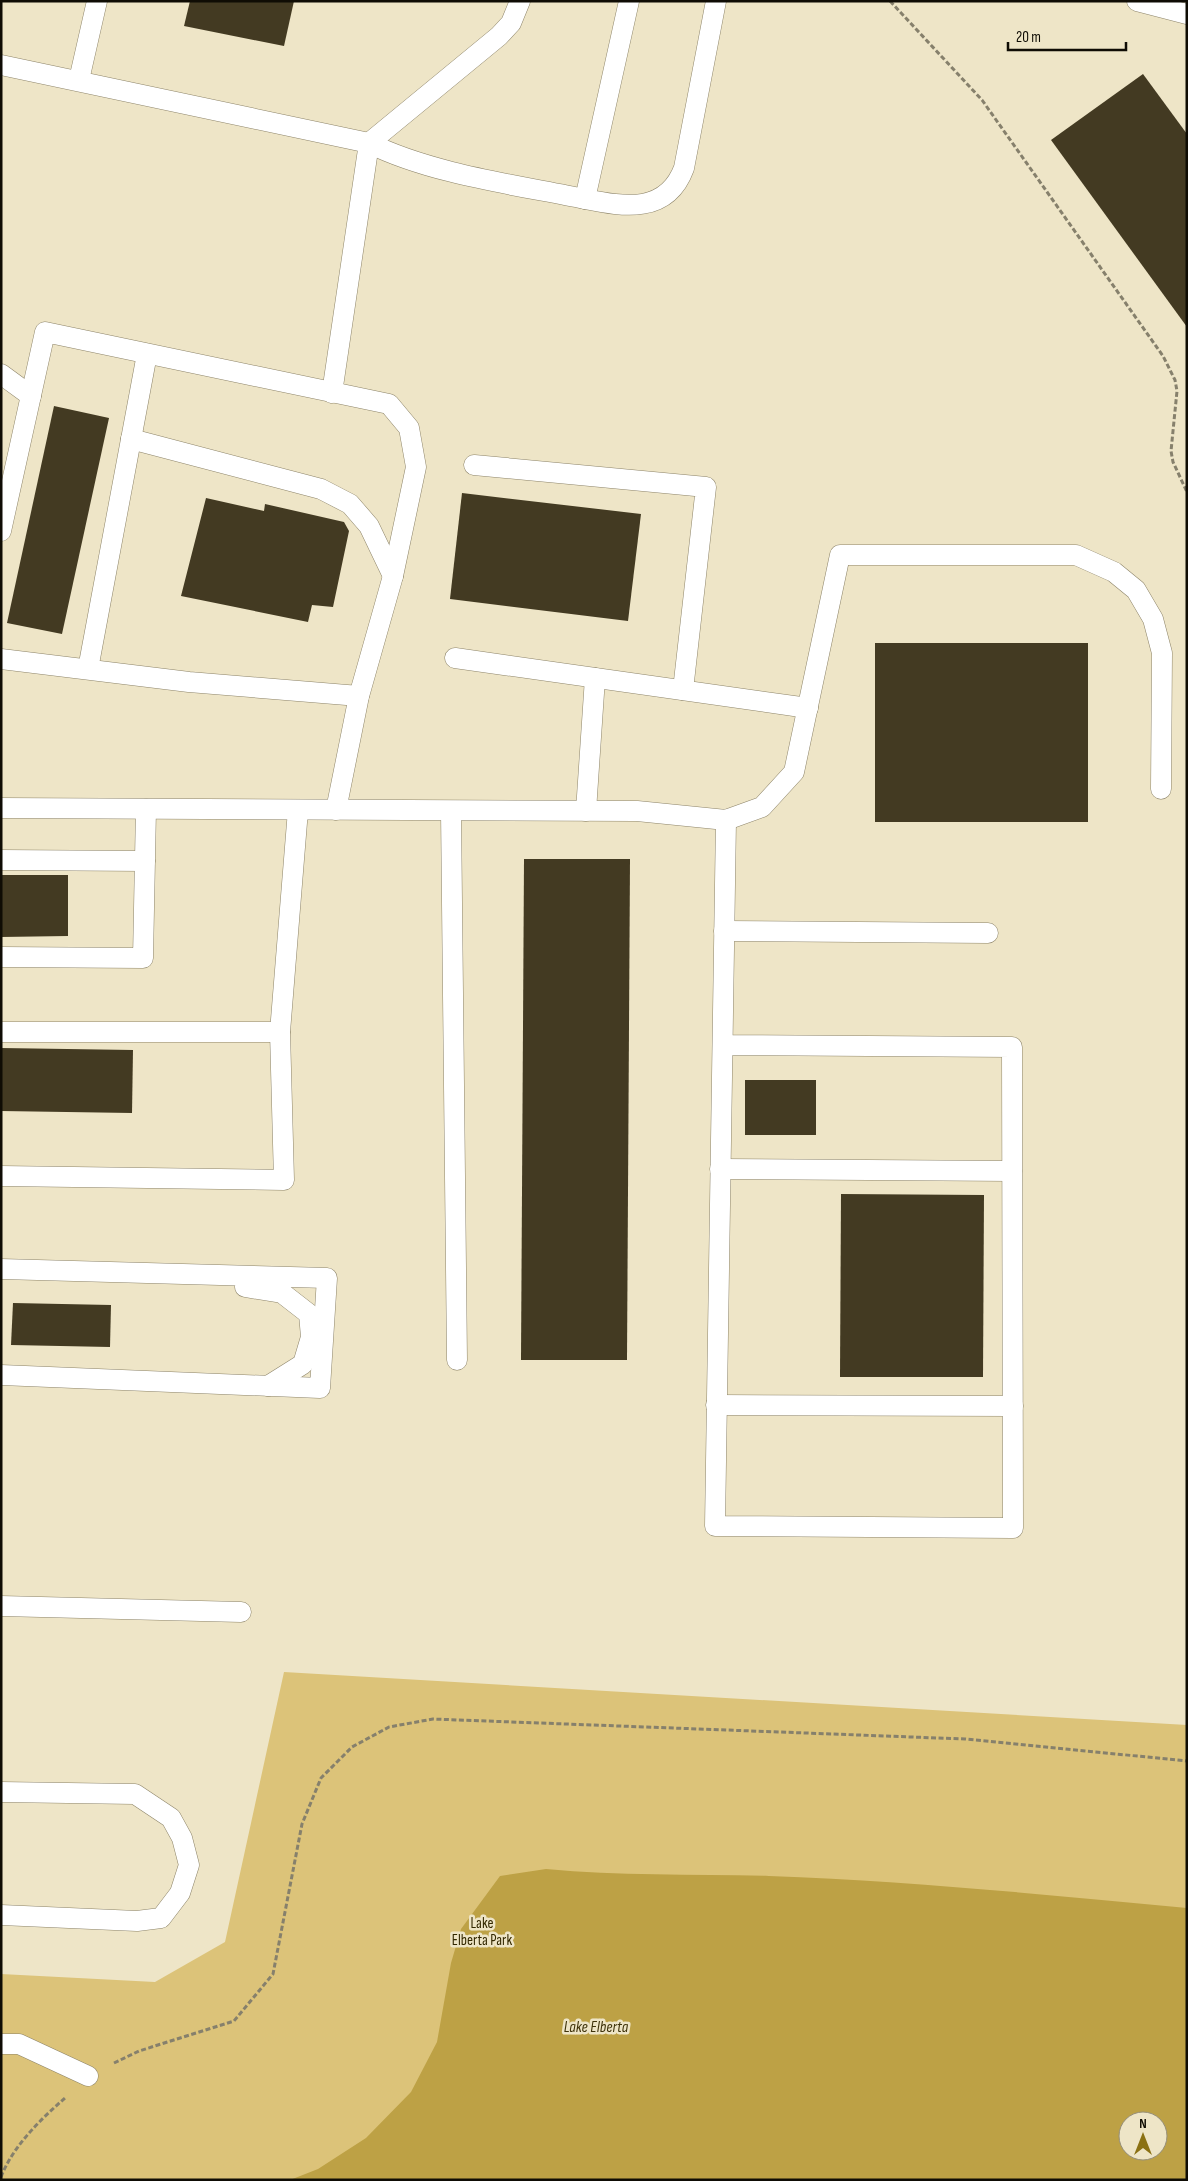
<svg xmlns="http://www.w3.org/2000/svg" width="1188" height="2181" viewBox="0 0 1188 2181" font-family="'Sofia Sans Condensed',sans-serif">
<rect width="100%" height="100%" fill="#eee5c7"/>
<path fill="#dcc379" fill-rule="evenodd" d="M284 1672 1187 1725V2180H1V1974L155 1982 225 1942ZM1128 2121H1158V2151H1128Z"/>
<path fill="#bda145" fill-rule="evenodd" d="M546 1869C620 1876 695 1874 769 1876 909 1881 1048 1895 1187 1908V2180H290L318 2169 366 2138 411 2092 437 2042 451 1963 461 1929 500 1876ZM1128 2121H1158V2151H1128Z"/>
<g fill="#433a22">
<path d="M190 1H294L284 46 184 26Z"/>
<path d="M1143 74 1187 134V327L1051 140Z"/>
<path d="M54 406 109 418 62 634 7 623Z"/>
<path d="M462 493 641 514 628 621 450 599Z"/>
<path d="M206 498 264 511 265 504 344 522 349 531 333 607 312 605 308 622 181 596Z"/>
<rect x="875" y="643" width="213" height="179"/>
<path d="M524 859H630L627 1360H521Z"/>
<path d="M1 875H68V936L1 937Z"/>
<path d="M1 1048 133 1050 132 1113 1 1111Z"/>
<rect x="745" y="1080" width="71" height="55"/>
<path d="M841 1194 984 1195 983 1377H840Z"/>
<path d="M13 1303 111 1305 110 1347 11 1345Z"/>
</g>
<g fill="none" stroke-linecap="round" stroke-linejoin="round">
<g stroke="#8d8469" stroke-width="21">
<g id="service">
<path d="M1137 1 1187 14"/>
<path d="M1 65 369 143C431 174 517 185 585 199 625 207 667 214 684 168L716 1"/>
<path d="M79 80 97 1"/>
<path d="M585 199 629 1"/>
<path d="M1 374 31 396"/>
<path d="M332 393 369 143 499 36 511 23 520 1"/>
<path d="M131 439 321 489 350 504 369 526 393 576"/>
<path d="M474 465 706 487 683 690"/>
<path d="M1 531 45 332 389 404 409 428 416 467 393 576 359 696 336 810"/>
<path d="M455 658 808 708"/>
<path d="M1 659 189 682 359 696"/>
<path d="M88 669 147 354"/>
<path d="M1 808 637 811 726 820 762 807 794 772 840 555H1076L1114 572 1136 590 1153 619 1162 653 1161 789"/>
<path d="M451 811 457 1360"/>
<path d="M586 811 595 678"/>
<path d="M1 860 145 861"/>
<path d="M724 931 988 933"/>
<path d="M1 957 143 958 146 809"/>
<path d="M1 1032H280"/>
<path d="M723 1045 1012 1047 1013 1528 715 1526 726 820"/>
<path d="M720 1169 1012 1171"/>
<path d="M1 1176 284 1180 280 1032 298 810"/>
<path d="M1 1269 327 1278 320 1388 1 1375"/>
<path d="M245 1287 282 1293 309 1314 311 1337 303 1364 268 1386"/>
<path d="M716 1405 1013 1406"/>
<path d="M1 1606 241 1612"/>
<path d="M1 1792 135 1794 171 1818 182 1838 189 1865 180 1893 161 1918 137 1921 1 1915"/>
<path d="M1 2044H19L88 2076"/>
</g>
</g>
<g stroke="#86806c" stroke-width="3" stroke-dasharray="5 2.5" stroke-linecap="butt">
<path d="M890 1 982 100 1163 356 1175 380 1177 391 1171 451 1173 462 1187 492"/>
<path d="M114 2063 139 2051 234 2021 273 1974 302 1824 321 1778 352 1747 389 1727 433 1719 965 1739 1187 1761"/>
<path d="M1 2177C13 2146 40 2120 65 2098"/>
</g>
<use href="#service" stroke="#fff" stroke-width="20"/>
</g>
<g text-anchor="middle" stroke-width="5" stroke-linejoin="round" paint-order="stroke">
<g font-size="15" fill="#332800" stroke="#eee5c7">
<text x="482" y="1928">Lake<tspan x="482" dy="17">Elberta Park</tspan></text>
</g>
<g font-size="16" font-style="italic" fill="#3f330b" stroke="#eee5c7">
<text x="596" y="2032">Lake Elberta</text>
</g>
</g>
<rect width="1188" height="2181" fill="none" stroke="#0f0c04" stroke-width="5"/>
<g transform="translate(1143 2136)"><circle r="24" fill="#eee5c7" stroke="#958e79"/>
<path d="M0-4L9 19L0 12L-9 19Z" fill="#8b7114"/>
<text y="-8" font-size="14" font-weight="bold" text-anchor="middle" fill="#0f0c04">N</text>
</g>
<path d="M1008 42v8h118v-8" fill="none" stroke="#0f0c04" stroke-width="2.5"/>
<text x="1016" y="42" font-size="15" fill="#0f0c04" stroke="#eee5c7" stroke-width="4" paint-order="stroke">20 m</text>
</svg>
